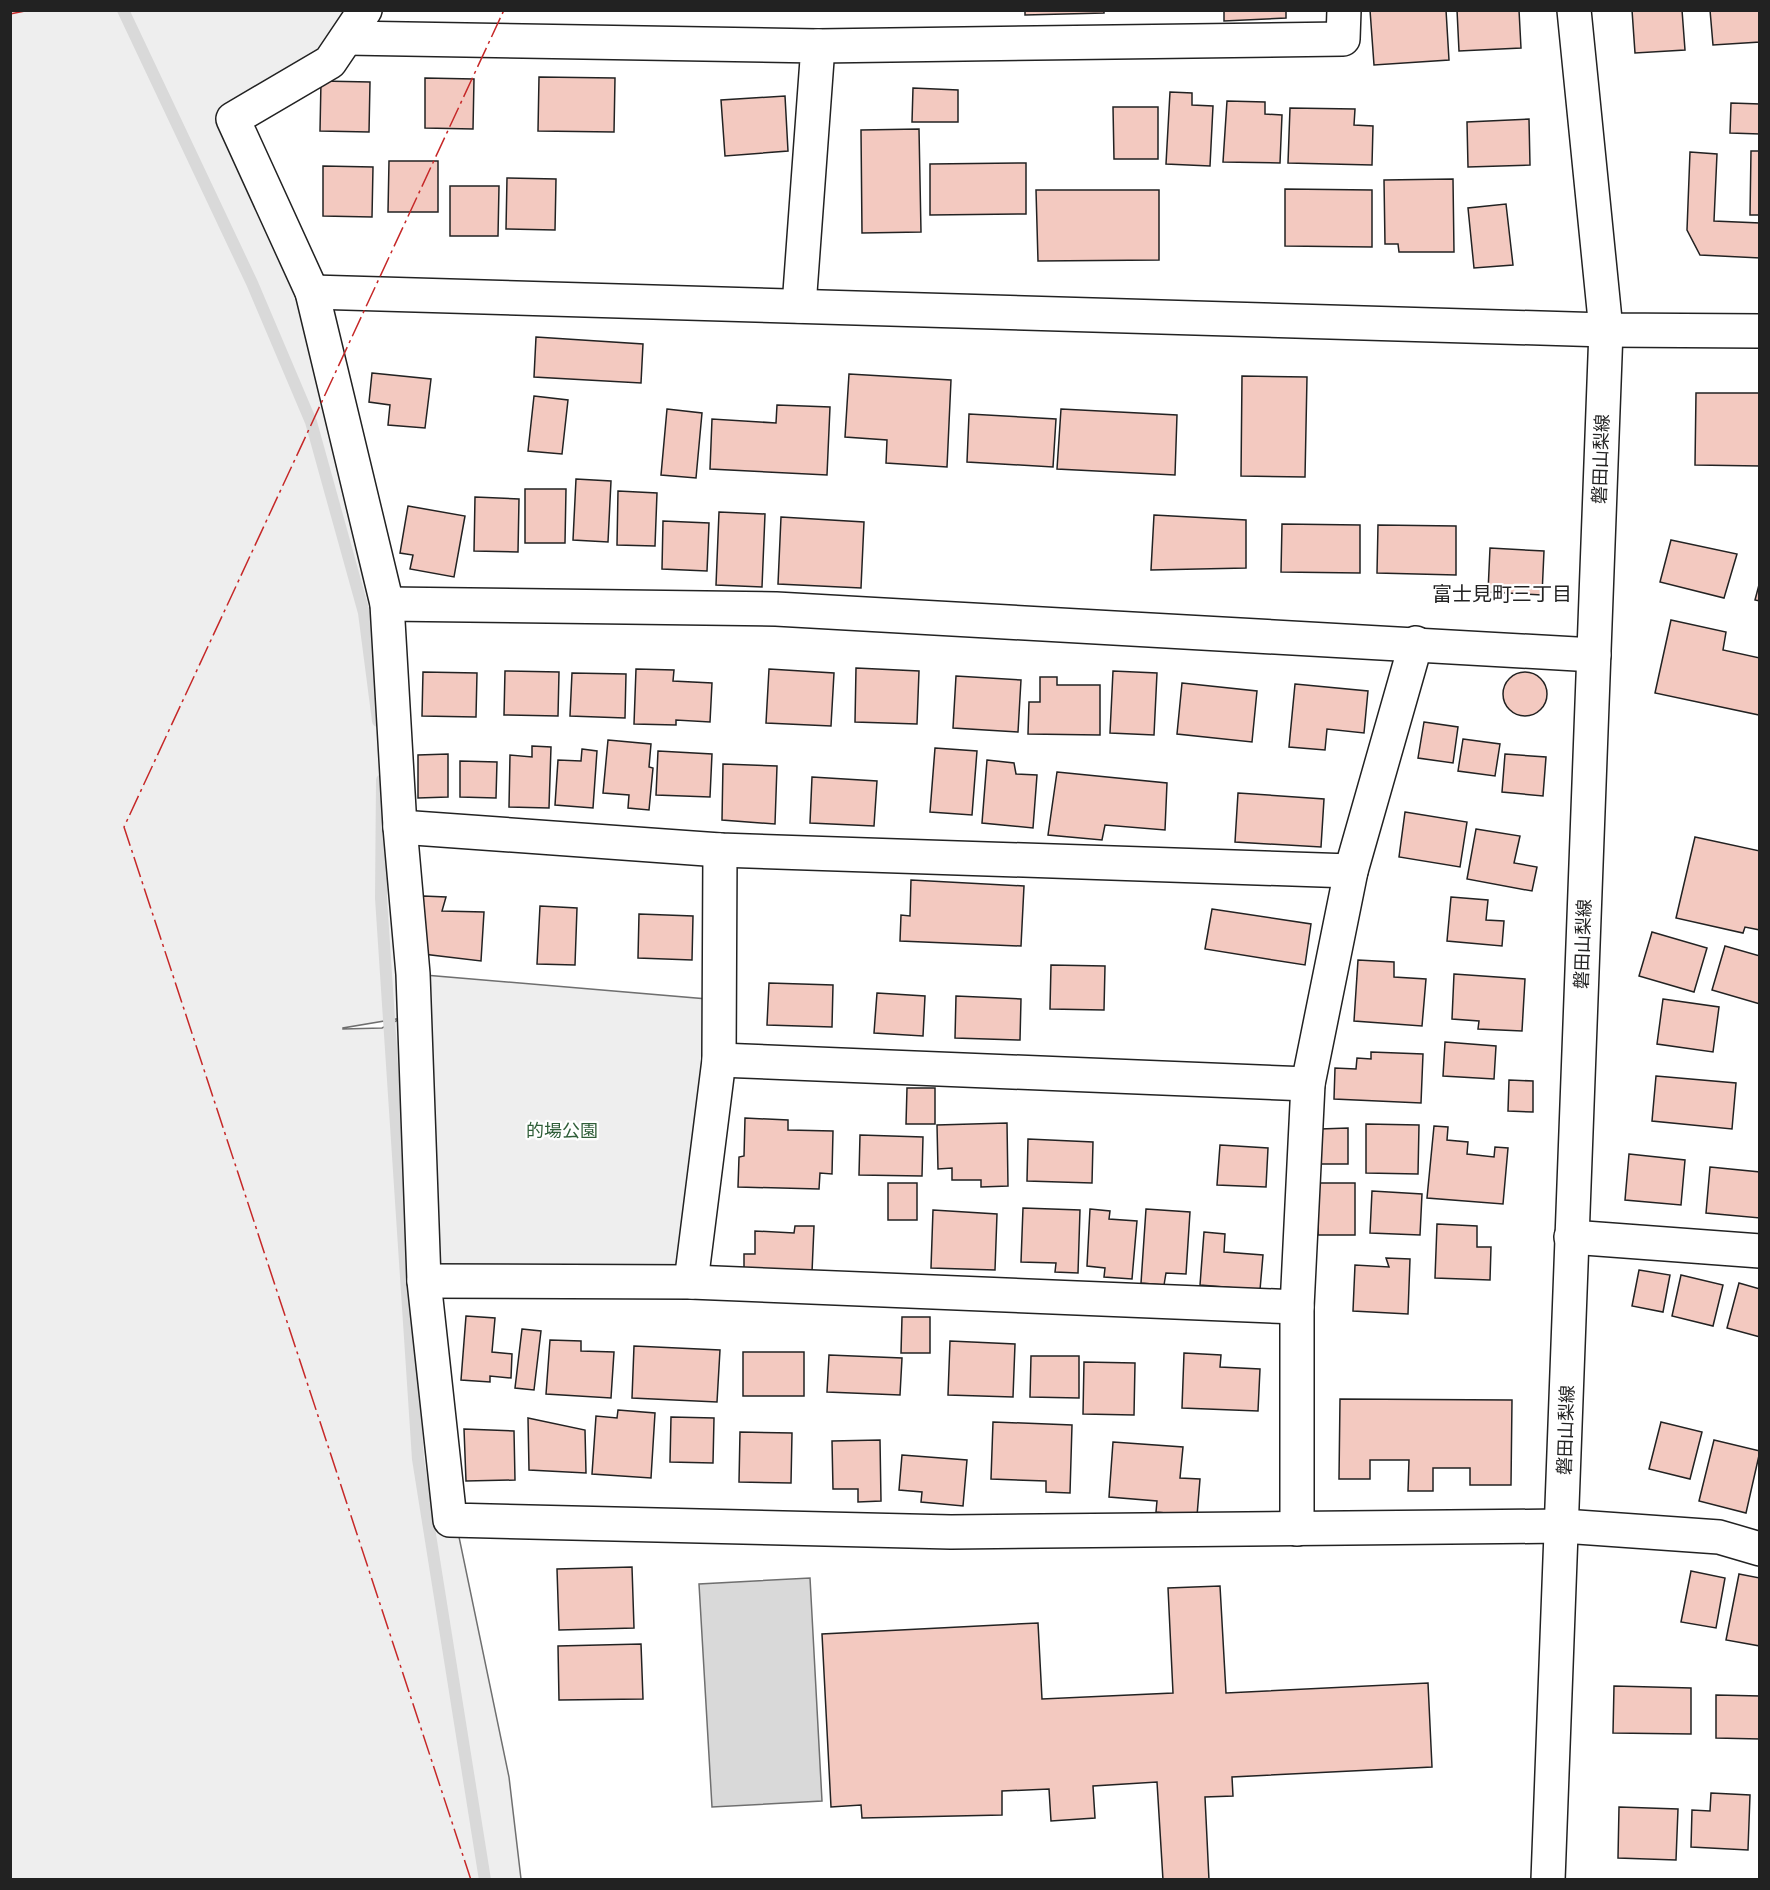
<svg xmlns="http://www.w3.org/2000/svg" width="1770" height="1890" viewBox="0 0 1770 1890" font-family="Jost,'Noto Sans JP',sans-serif">
<rect width="100%" height="100%" fill="#fff"/>
<path fill="#eee" stroke="#6f6f6f" stroke-width="1.5" fill-rule="evenodd" d="M11 11H363L329 58 233 119 295 255 387 604 413 974 719 1000 691 1282 423 1271 408 1292 509 1777 521 1879 11 1880ZM402 1018 382 1028 343 1029V1028Z"/>
<path fill="#d9d9d9" stroke="#6f6f6f" stroke-width="1.5" d="M810 1578 822 1801 712 1807 699 1584Z"/>
<g fill="none" stroke-linecap="round" stroke-linejoin="round">
<g stroke="#d9d9d9" stroke-width="12">
<path d="M123 10 252 283 311 422 364 613 378 721"/>
<path d="M382 780 381 898 418 1459 485 1880"/>
</g>
</g>
<g fill="#f3c9c0" stroke="#222" stroke-width="1.5">
<path d="M1025 10H1104V13L1025 15Z"/>
<path d="M1224 10H1286V18L1224 21Z"/>
<path d="M1370 10H1446L1449 60 1374 65Z"/>
<path d="M1457 10H1519L1521 48 1459 51Z"/>
<path d="M1632 10H1682L1685 50 1635 53Z"/>
<path d="M1710 10H1760V42L1713 45Z"/>
<path d="M539 77 615 78 614 132 538 131Z"/>
<path d="M425 78 474 79 473 129 425 128Z"/>
<path d="M321 81 370 82 369 132 320 131Z"/>
<path d="M913 88 958 90V122H912Z"/>
<path d="M1170 92 1192 93V105L1213 106 1210 166 1166 164Z"/>
<path d="M785 96 788 151 725 156 721 100Z"/>
<path d="M1227 101 1265 102V114L1282 115 1280 163 1223 162Z"/>
<path d="M1731 103 1760 104V134L1730 133Z"/>
<path d="M1113 107H1158V159H1114Z"/>
<path d="M1290 108 1355 109 1354 125 1373 126 1372 165 1288 163Z"/>
<path d="M1529 119 1530 165 1468 167 1467 122Z"/>
<path d="M919 129 921 232 862 233 861 130Z"/>
<path d="M1751 151H1760V215H1750Z"/>
<path d="M1690 152 1717 154 1714 221 1760 223V258L1700 255 1687 230Z"/>
<path d="M389 161H438V212H388Z"/>
<path d="M1026 163V214L930 215V164Z"/>
<path d="M323 166 373 167 372 217 323 216Z"/>
<path d="M507 178 556 179 555 230 506 229Z"/>
<path d="M1453 179 1454 252H1399L1398 244H1385L1384 180Z"/>
<path d="M450 186H499L498 236H450Z"/>
<path d="M1285 189 1372 190V247L1285 246Z"/>
<path d="M1036 190H1159V260L1038 261Z"/>
<path d="M1506 204 1513 265 1474 268 1468 208Z"/>
<path d="M536 337 643 344 641 383 534 377Z"/>
<path d="M372 373 431 379 425 428 388 425 390 405 369 402Z"/>
<path d="M849 374 951 380 947 467 886 463 887 440 845 437Z"/>
<path d="M1242 376 1307 377 1305 477 1241 476Z"/>
<path d="M1696 393H1760V466L1695 465Z"/>
<path d="M534 396 568 400 562 454 528 451Z"/>
<path d="M777 405 830 407 827 475 710 469 712 419 776 423Z"/>
<path d="M667 409 702 413 696 478 661 475Z"/>
<path d="M1061 409 1177 415 1175 475 1057 469Z"/>
<path d="M969 414 1056 419 1053 467 967 462Z"/>
<path d="M576 479 611 481 608 542 573 540Z"/>
<path d="M525 489H566L565 543H525Z"/>
<path d="M618 491 657 493 655 546 617 545Z"/>
<path d="M475 497 519 499 518 552 474 551Z"/>
<path d="M408 506 465 516 454 577 410 569 413 555 400 553Z"/>
<path d="M719 512 765 514 762 587 716 585Z"/>
<path d="M1154 515 1246 520V568L1151 570Z"/>
<path d="M781 517 864 522 861 588 778 584Z"/>
<path d="M663 521 709 523 707 571 662 569Z"/>
<path d="M1282 524 1360 525V573L1281 572Z"/>
<path d="M1378 525 1456 526V575L1377 573Z"/>
<path d="M1671 540 1737 554 1724 598 1660 582Z"/>
<path d="M1490 548 1544 551 1542 595 1488 592Z"/>
<path d="M1760 581V601L1755 600Z"/>
<path d="M1671 620 1726 632 1723 650 1760 658 1759 715 1655 693Z"/>
<path d="M856 668 919 671 917 724 855 722Z"/>
<path d="M636 669 674 670 673 681 712 683 710 722 676 720V725L634 724Z"/>
<path d="M769 669 834 673 831 726 766 723Z"/>
<path d="M505 671 559 672 558 716 504 715Z"/>
<path d="M1113 671 1157 673 1154 735 1110 733Z"/>
<path d="M423 672 477 673 476 717 422 716Z"/>
<circle cx="1525" cy="694" r="22"/>
<path d="M572 673 626 674 625 718 570 716Z"/>
<path d="M956 676 1021 680 1018 732 953 728Z"/>
<path d="M1040 677H1057V685H1100V735L1028 734 1029 702H1040Z"/>
<path d="M1182 683 1257 691 1252 742 1177 734Z"/>
<path d="M1295 684 1368 691 1364 733 1327 729 1325 750 1289 747Z"/>
<path d="M1424 722 1458 727 1453 763 1418 758Z"/>
<path d="M1463 739 1500 744 1495 776 1458 771Z"/>
<path d="M608 740 651 744 649 767 653 768 649 810 628 808 629 795 603 793Z"/>
<path d="M532 746 551 747 549 808 509 807 510 755 532 757Z"/>
<path d="M935 748 977 751 972 815 930 812Z"/>
<path d="M582 749 597 751 593 808 555 805 558 760 581 761Z"/>
<path d="M658 751 712 754 710 797 656 795Z"/>
<path d="M448 754V797L418 798V755Z"/>
<path d="M1505 754 1546 757 1543 796 1502 792Z"/>
<path d="M987 760 1014 763 1016 774 1037 775 1033 828 982 823Z"/>
<path d="M460 761 497 762 496 798 460 797Z"/>
<path d="M723 764 777 766 775 824 722 820Z"/>
<path d="M1057 772 1167 783 1165 830 1105 825 1102 840 1048 835Z"/>
<path d="M812 777 877 781 874 826 810 823Z"/>
<path d="M1238 793 1324 799 1321 847 1235 842Z"/>
<path d="M1405 812 1467 822 1460 867 1399 857Z"/>
<path d="M1476 829 1520 836 1514 863 1537 867 1532 891 1467 879Z"/>
<path d="M1695 837 1760 851V930L1745 927 1743 933 1676 918Z"/>
<path d="M911 880 1024 886 1021 946 900 941 901 915 910 916Z"/>
<path d="M423 896 446 897 442 911 484 912 481 961 423 954Z"/>
<path d="M1451 897 1488 900 1486 920 1504 921 1502 946 1447 941Z"/>
<path d="M540 906 577 908 575 965 537 964Z"/>
<path d="M1212 909 1311 924 1305 965 1205 949Z"/>
<path d="M639 914 693 916 692 960 638 958Z"/>
<path d="M1652 932 1707 948 1694 992 1639 976Z"/>
<path d="M1725 946 1760 956V1004L1712 990Z"/>
<path d="M1358 960 1394 962V977L1426 979 1422 1026 1354 1021Z"/>
<path d="M1051 965 1105 966 1104 1010 1050 1009Z"/>
<path d="M1454 974 1525 979 1522 1031 1478 1029 1479 1021 1452 1019Z"/>
<path d="M769 983 833 985 832 1027 767 1025Z"/>
<path d="M877 993 925 996 923 1036 874 1033Z"/>
<path d="M956 996 1021 999 1020 1040 955 1038Z"/>
<path d="M1663 999 1719 1007 1713 1052 1657 1044Z"/>
<path d="M1445 1042 1496 1046 1494 1079 1443 1076Z"/>
<path d="M1371 1052 1423 1054 1421 1103 1334 1099 1335 1068 1356 1069 1357 1058 1371 1059Z"/>
<path d="M1656 1076 1736 1083 1732 1129 1652 1121Z"/>
<path d="M1509 1080 1533 1081V1112L1508 1111Z"/>
<path d="M907 1088H935V1124H906Z"/>
<path d="M745 1118 788 1120V1130L833 1131 832 1174 820 1173 819 1189 738 1187 739 1157 744 1156Z"/>
<path d="M1007 1123 1008 1186 981 1187V1180H952V1168L938 1169 937 1125Z"/>
<path d="M1366 1124 1419 1125 1418 1174 1366 1173Z"/>
<path d="M1434 1126 1448 1127 1447 1140 1468 1142 1467 1154 1494 1157 1495 1147 1508 1148 1503 1204 1427 1198Z"/>
<path d="M1348 1128V1164H1320V1129Z"/>
<path d="M860 1135 923 1137 922 1176 859 1175Z"/>
<path d="M1028 1139 1093 1142 1092 1183 1027 1181Z"/>
<path d="M1220 1145 1268 1148 1266 1187 1217 1185Z"/>
<path d="M1629 1154 1685 1160 1681 1205 1625 1200Z"/>
<path d="M1710 1167 1760 1172V1218L1706 1213Z"/>
<rect x="888" y="1183" width="29" height="37"/>
<rect x="1318" y="1183" width="37" height="52"/>
<path d="M1372 1191 1422 1194 1420 1235 1370 1233Z"/>
<path d="M1023 1208 1080 1210 1078 1273 1055 1272 1056 1263 1021 1262Z"/>
<path d="M1090 1209 1110 1211 1109 1219 1137 1221 1132 1279 1104 1277 1105 1268 1087 1266Z"/>
<path d="M1146 1209 1190 1212 1186 1274 1166 1273 1164 1285 1141 1283Z"/>
<path d="M933 1210 997 1214 995 1270 931 1268Z"/>
<path d="M1437 1224 1477 1226V1247H1491L1490 1280 1435 1278Z"/>
<path d="M795 1226H814L812 1272 744 1269V1254H755V1231L794 1233Z"/>
<path d="M1204 1232 1225 1234 1224 1252 1263 1255 1260 1290 1200 1285Z"/>
<path d="M1386 1258 1410 1259 1408 1314 1353 1311 1355 1265 1389 1267Z"/>
<path d="M1639 1270 1670 1275 1663 1312 1632 1306Z"/>
<path d="M1681 1275 1723 1285 1713 1326 1672 1316Z"/>
<path d="M1739 1283 1760 1289V1337L1727 1328Z"/>
<path d="M466 1316 495 1318 492 1352 512 1354 511 1378 490 1376V1382L461 1380Z"/>
<path d="M902 1317H930V1353H901Z"/>
<path d="M522 1329 541 1331 534 1390 515 1388Z"/>
<path d="M550 1340 581 1341V1351L614 1352 611 1398 546 1394Z"/>
<path d="M950 1341 1015 1344 1013 1397 948 1395Z"/>
<path d="M634 1346 720 1350 717 1402 632 1398Z"/>
<rect x="743" y="1352" width="61" height="44"/>
<path d="M1184 1353 1221 1355 1220 1367 1260 1369 1258 1411 1182 1408Z"/>
<path d="M829 1355 902 1358 900 1395 827 1392Z"/>
<path d="M1031 1356H1079V1398L1030 1397Z"/>
<path d="M1084 1362 1135 1363 1134 1415 1083 1414Z"/>
<path d="M1340 1399 1512 1400 1511 1485H1470V1468H1433V1491H1408L1409 1460H1370V1479H1339Z"/>
<path d="M618 1410 655 1413 651 1478 592 1474 596 1416 617 1418Z"/>
<path d="M671 1417 714 1418 713 1463 670 1462Z"/>
<path d="M528 1418 585 1430 586 1473 529 1470Z"/>
<path d="M993 1422 1072 1425 1070 1493 1046 1492V1481L991 1479Z"/>
<path d="M1661 1422 1702 1432 1690 1479 1649 1469Z"/>
<path d="M464 1429 514 1431 515 1480 466 1481Z"/>
<path d="M740 1432 792 1433 791 1483 739 1482Z"/>
<path d="M880 1440 881 1501 858 1502V1489H833L832 1441Z"/>
<path d="M1714 1440 1760 1451 1746 1513 1699 1501Z"/>
<path d="M1113 1442 1183 1447 1180 1478 1200 1479 1197 1516 1156 1512 1157 1501 1109 1497Z"/>
<path d="M902 1455 967 1460 963 1506 921 1502 922 1492 899 1490Z"/>
<path d="M632 1567 634 1628 559 1630 557 1569Z"/>
<path d="M1691 1571 1725 1578 1716 1628 1681 1622Z"/>
<path d="M1739 1574 1760 1578V1646L1726 1640Z"/>
<path d="M1220 1586 1226 1693 1428 1683 1432 1767 1232 1777 1233 1796 1205 1797 1209 1880H1163L1157 1782 1093 1786 1095 1818 1051 1821 1049 1789 1002 1791V1815L862 1818 861 1805 831 1807 822 1634 1038 1623 1042 1699 1173 1693 1168 1588Z"/>
<path d="M641 1644 643 1699 559 1700 558 1646Z"/>
<path d="M1614 1686 1691 1688V1734L1613 1733Z"/>
<path d="M1716 1695 1760 1696V1739L1716 1738Z"/>
<path d="M1711 1793 1750 1795 1748 1850 1691 1847 1692 1810 1710 1811Z"/>
<path d="M1619 1807 1678 1809 1676 1860 1618 1858Z"/>
</g>
<g fill="none" stroke-linecap="round" stroke-linejoin="round">
<g stroke="#222" stroke-width="36">
<g id="street">
<path d="M365 10 330 62 233 119 312 292 387 604 400 827 413 974 424 1281 450 1520 951 1532 1563 1526 1719 1537 1760 1549"/>
<path d="M347 38 818 46 799 306"/>
<path d="M818 46 1343 39 1344 10"/>
<path d="M387 604 776 609 1594 655"/>
<path d="M400 827 720 850 1351 871"/>
<path d="M719 1060 1308 1084"/>
<path d="M1571 1237 1760 1251"/>
<path d="M424 1281 691 1282 1297 1307"/>
<path d="M691 1282 719 1060 720 850"/>
<path d="M1297 1529V1307L1308 1084 1351 871 1416 643"/>
</g>
</g>
<g stroke="#222" stroke-width="36">
<g id="secondary">
<path d="M312 292 1606 330 1760 331"/>
<path d="M1548 1880 1606 330 1574 10"/>
</g>
</g>
<use href="#street" stroke="#fff" stroke-width="33"/>
<use href="#secondary" stroke="#fff" stroke-width="33"/>
<g stroke="#c62828" stroke-width="1.5" stroke-dasharray="21 4.5 3 4.5" stroke-linecap="butt">
<path d="M10 14 30 10"/>
<path d="M471 1880 124 827 504 10"/>
</g>
</g>
<g text-anchor="middle" stroke-width="4.5" stroke-linejoin="round" paint-order="stroke">
<g font-size="18" fill="#222" stroke="#fff">
<text transform="translate(1601 459) rotate(-88)" y="6">磐田山梨線</text>
<text transform="translate(1583 944) rotate(-88)" y="6">磐田山梨線</text>
<text transform="translate(1566 1430) rotate(-88)" y="6">磐田山梨線</text>
</g>
<g font-size="18" fill="#2f5e38" stroke="#fff">
<text x="562" y="1137">的場公園</text>
</g>
<g font-size="20" fill="#222" stroke="#fff">
<text x="1502" y="601">富士見町三丁目</text>
</g>
</g>
<rect width="1770" height="1890" fill="none" stroke="#222222" stroke-width="24"/>
</svg>
